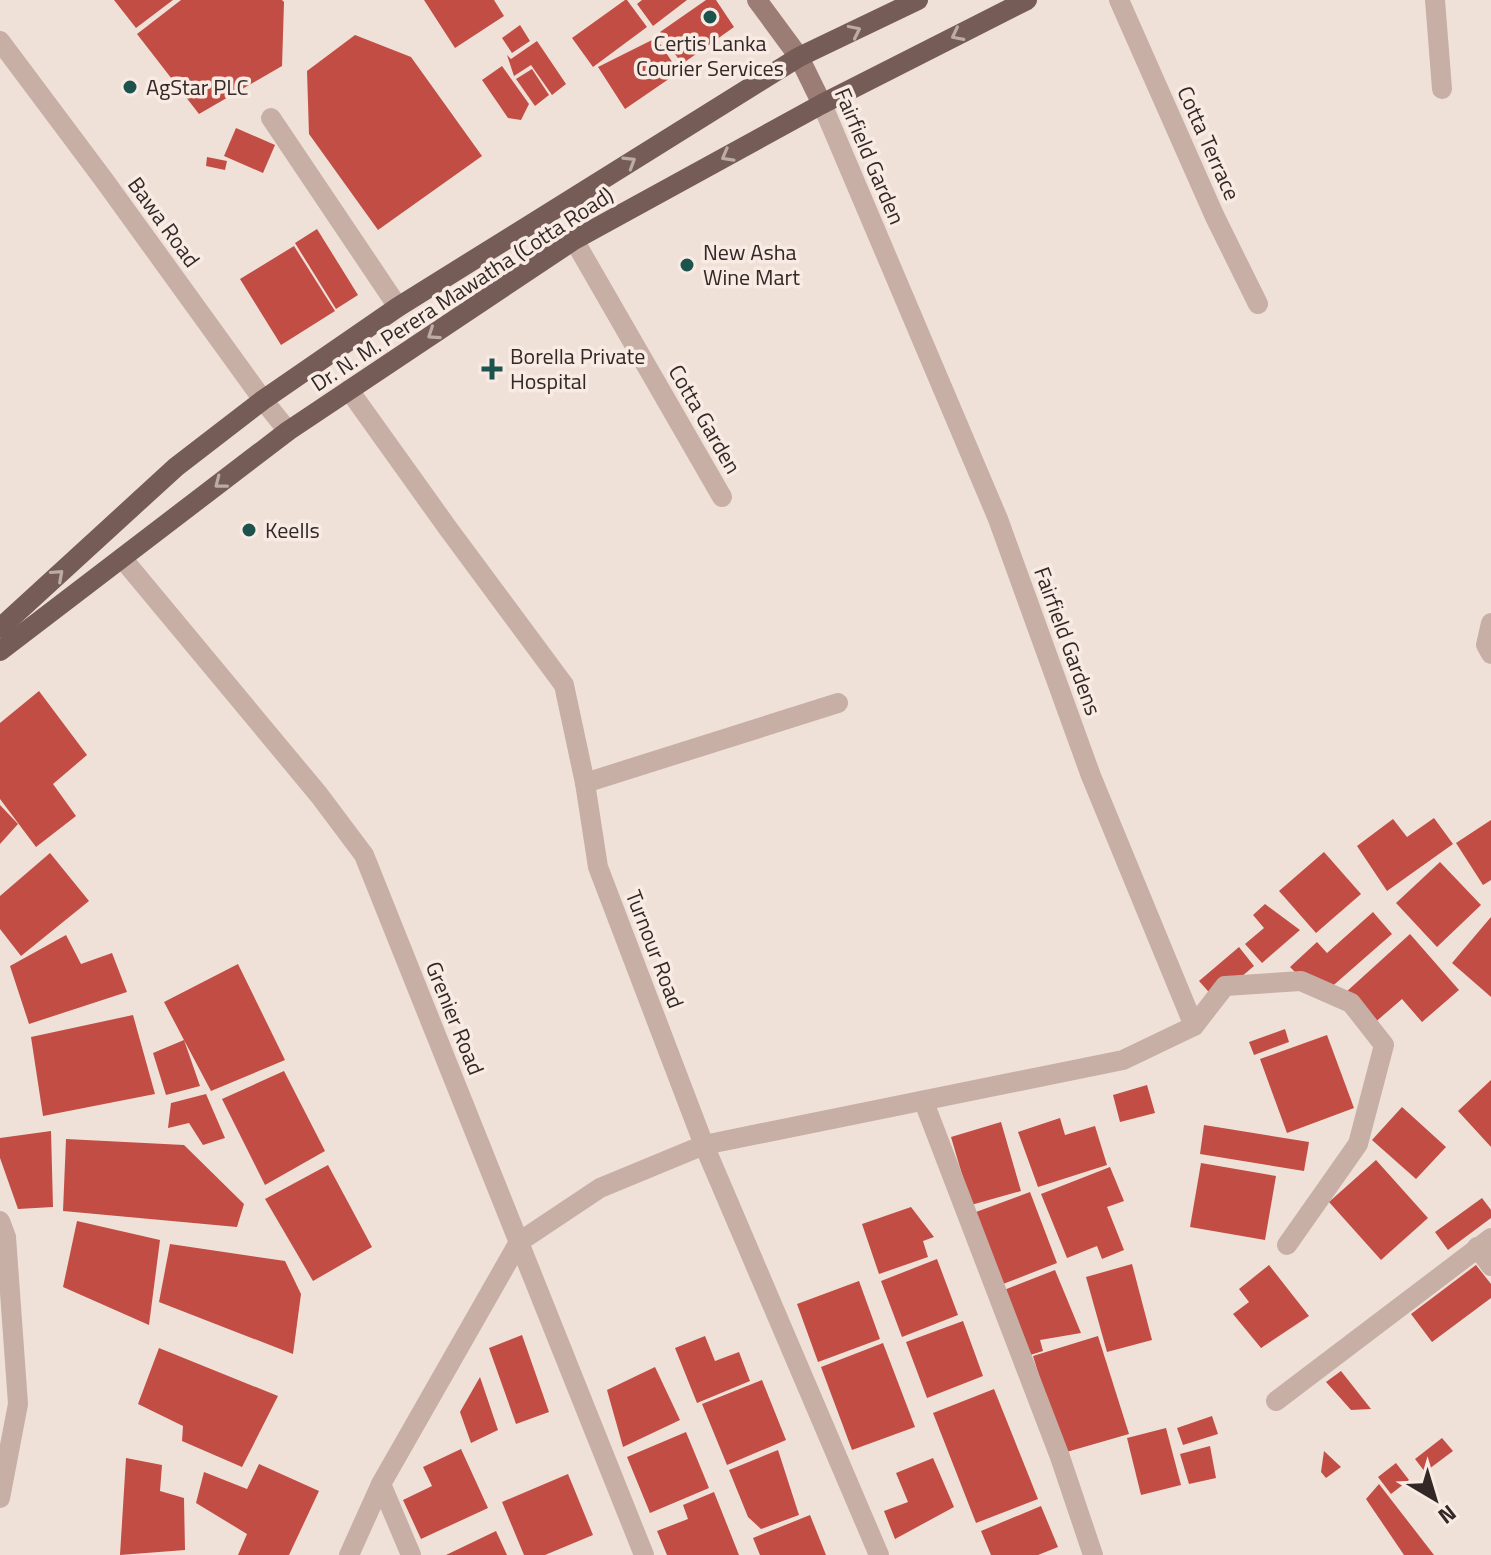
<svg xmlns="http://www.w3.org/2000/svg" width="1491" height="1555" viewBox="0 0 1491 1555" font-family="'Titillium Web',sans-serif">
<rect width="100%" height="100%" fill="#f0e1d8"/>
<g fill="#c24d44">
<path d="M114 0H173L136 28Z"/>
<path d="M181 0H282L284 2 282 66 199 114 137 34Z"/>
<path d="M424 0H494L504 16 455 48Z"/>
<path d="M625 0H627L647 27 593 67 572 38Z"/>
<path d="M642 0H687L653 26 637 4Z"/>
<path d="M706 0H716L734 27 682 64 660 32Z"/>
<path d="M520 25 530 41 512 53 502 38Z"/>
<path d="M355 35 411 57 482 156 378 230 309 134 307 71Z"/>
<path d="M656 38 679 72 625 109 598 67Z"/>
<path d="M537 41 566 84 552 95 531 65 514 76 507 55 511 59Z"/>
<path d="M502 66 529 104 521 120 508 118 482 80Z"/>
<path d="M532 69 549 95 535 106 516 79Z"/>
<path d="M236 128 275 145 263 173 224 156Z"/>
<path d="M207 157 227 161 225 170 206 166Z"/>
<path d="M317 229 358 295 336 309 295 243Z"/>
<path d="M294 246 335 311 281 345 240 279Z"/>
<path d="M39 691 87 755 53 784 76 816 36 847 0 799V723Z"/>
<path d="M0 805 18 824 0 844Z"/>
<path d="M1434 818 1453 844 1387 891 1357 846 1393 819 1407 837Z"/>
<path d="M1491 820V880L1483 885 1456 843Z"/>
<path d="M1324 852 1361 894 1316 933 1279 891Z"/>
<path d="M50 853 89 901 21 956 0 929V896Z"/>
<path d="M1440 862 1481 905 1437 947 1396 903Z"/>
<path d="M1265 904 1300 930 1262 963 1245 944 1264 928 1253 915Z"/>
<path d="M1373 912 1392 934 1320 997 1290 967 1317 942 1327 953Z"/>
<path d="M1491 917V997L1452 963Z"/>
<path d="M1410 934 1459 990 1422 1022 1402 999 1372 1025 1345 993Z"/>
<path d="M66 935 81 964 112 953 127 992 29 1024 10 966Z"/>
<path d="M1239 947 1254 966 1215 999 1199 981Z"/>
<path d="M238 964 285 1060 211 1091 184 1040 200 1086 166 1095 153 1053 184 1040 164 1002Z"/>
<path d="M133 1015 155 1094 43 1116 31 1037Z"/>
<path d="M1285 1029 1289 1042 1254 1055 1249 1042Z"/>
<path d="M1327 1035 1354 1108 1287 1133 1260 1059Z"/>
<path d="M284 1071 325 1151 265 1185 222 1099Z"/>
<path d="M1491 1080V1147L1458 1111Z"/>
<path d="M1147 1085 1155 1113 1120 1122 1113 1095Z"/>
<path d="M206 1094 225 1138 203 1145 189 1123 168 1128 171 1103Z"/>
<path d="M1402 1107 1446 1147 1416 1179 1372 1140Z"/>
<path d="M1060 1118 1065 1135 1095 1126 1107 1165 1038 1187 1018 1132Z"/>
<path d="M1001 1122 1021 1191 971 1205 951 1137Z"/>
<path d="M1204 1125 1309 1142 1304 1171 1200 1154Z"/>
<path d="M51 1131 53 1207 18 1209 0 1158V1138Z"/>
<path d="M66 1139 184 1145 244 1204 237 1227 63 1211Z"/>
<path d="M1376 1160 1428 1218 1381 1260 1329 1202Z"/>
<path d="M1201 1163 1276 1176 1265 1240 1190 1227Z"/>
<path d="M328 1165 372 1247 313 1281 265 1199Z"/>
<path d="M1110 1167 1124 1201 1107 1207 1124 1250 1102 1259 1097 1246 1067 1258 1041 1194Z"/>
<path d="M1030 1192 1057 1263 1003 1284 976 1212Z"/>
<path d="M1482 1198 1491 1210V1218L1448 1250 1435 1232Z"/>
<path d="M911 1207 934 1237 923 1241 928 1257 879 1274 862 1224Z"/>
<path d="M77 1221 160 1240 149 1325 63 1287Z"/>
<path d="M170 1244 285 1261 301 1294 293 1354 159 1302Z"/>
<path d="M937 1259 958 1315 902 1337 881 1281Z"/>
<path d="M1132 1264 1152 1340 1107 1352 1086 1277Z"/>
<path d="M1269 1265 1309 1316 1261 1348 1233 1314 1249 1302 1239 1289Z"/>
<path d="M1476 1265 1491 1284V1298L1432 1342 1411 1314Z"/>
<path d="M1055 1270 1081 1333 1040 1340 1043 1351 1027 1356 1004 1290Z"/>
<path d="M859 1281 880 1339 818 1362 797 1304Z"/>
<path d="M963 1321 983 1376 927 1398 906 1342Z"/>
<path d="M522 1335 549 1412 516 1424 489 1348Z"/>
<path d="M705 1336 715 1361 739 1352 750 1381 697 1403 675 1348Z"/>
<path d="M1098 1336 1129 1434 1063 1453 1033 1356Z"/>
<path d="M883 1343 915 1427 852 1450 821 1367Z"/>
<path d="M159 1348 278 1396 242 1467 182 1441 183 1426 138 1404Z"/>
<path d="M655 1367 680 1420 623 1447 607 1390Z"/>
<path d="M1341 1371 1371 1409 1351 1410 1326 1382Z"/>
<path d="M480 1377 498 1430 471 1443 460 1412Z"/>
<path d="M762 1380 786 1440 727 1465 702 1404Z"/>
<path d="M994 1389 1038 1499 976 1523 933 1413Z"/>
<path d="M1212 1416 1218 1434 1183 1445 1177 1428Z"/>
<path d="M1166 1428 1181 1485 1141 1495 1127 1438Z"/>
<path d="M686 1432 709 1488 650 1513 627 1457Z"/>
<path d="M1442 1438 1453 1451 1425 1472 1415 1459Z"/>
<path d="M1210 1446 1216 1478 1189 1484 1180 1454Z"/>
<path d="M461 1449 488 1508 421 1539 403 1500 432 1486 423 1467Z"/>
<path d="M778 1450 799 1515 761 1529 748 1517 729 1470Z"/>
<path d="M1324 1451 1341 1467 1326 1478 1321 1472Z"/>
<path d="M126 1458 162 1465 160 1491 184 1498 185 1550 120 1555Z"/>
<path d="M933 1458 954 1507 895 1539 884 1511 908 1502 896 1473Z"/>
<path d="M1396 1463 1409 1480 1391 1494 1378 1477Z"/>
<path d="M259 1464 319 1491 289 1555H238L247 1534 196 1503 204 1472 247 1489Z"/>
<path d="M568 1474 593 1535 545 1555H524L502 1502Z"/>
<path d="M1379 1484 1434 1555H1404L1366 1499Z"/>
<path d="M714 1492 739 1555H667L657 1531 688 1519 683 1505Z"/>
<path d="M1041 1506 1058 1547 1038 1555H991L981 1531Z"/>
<path d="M810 1515 826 1555H760L753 1538Z"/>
<path d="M496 1531 507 1555H446Z"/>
</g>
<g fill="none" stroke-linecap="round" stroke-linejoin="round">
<g stroke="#c7afa5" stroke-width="20">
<path d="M1119 0 1215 217 1258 304"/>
<path d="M1435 0 1442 89"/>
<path d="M0 41 104 180 263 400 288 431"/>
<path d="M822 104 998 519 1091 776 1194 1026"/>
<path d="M271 118 398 307"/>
<path d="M574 240 722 497"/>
<path d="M349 390 447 527 564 685 585 783 598 867 704 1145 879 1555"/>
<path d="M122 558 319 795 364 855 644 1555"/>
<path d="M1491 623 1486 645 1491 654"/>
<path d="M585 783 838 703"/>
<path d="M924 1102 1060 1457 1093 1555"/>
<path d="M0 1221 6 1237 18 1404 0 1498"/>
<path d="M1477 1247 1491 1266"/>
<path d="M1276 1401 1491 1238"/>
<path d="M349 1555 381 1484"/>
<path d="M411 1555 381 1484 519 1242 600 1188 704 1145 1123 1060 1194 1026 1225 986 1301 981 1351 1003 1384 1045 1358 1144 1287 1245"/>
</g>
<path stroke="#9b7d76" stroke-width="20" d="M757 0 799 57 822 104"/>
<g stroke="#755c57" stroke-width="20">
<path d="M0 628 176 467 263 400 398 307 799 57 918 0"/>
<path d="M0 651 288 431 574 240 822 104 1027 0"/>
</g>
</g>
<defs><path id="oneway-chevron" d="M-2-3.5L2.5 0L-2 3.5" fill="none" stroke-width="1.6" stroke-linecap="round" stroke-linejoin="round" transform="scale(2)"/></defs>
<g stroke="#bdaba5">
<use href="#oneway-chevron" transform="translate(855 31) rotate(-26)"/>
<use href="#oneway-chevron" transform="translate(957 35) rotate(153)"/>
<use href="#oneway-chevron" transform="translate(727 156) rotate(151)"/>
<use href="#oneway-chevron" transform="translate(630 162) rotate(-32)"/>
<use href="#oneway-chevron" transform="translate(433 334) rotate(146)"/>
<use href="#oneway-chevron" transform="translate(220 483) rotate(142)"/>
<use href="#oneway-chevron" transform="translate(58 575) rotate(-42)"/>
</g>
<g fill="#1d534d" stroke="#f8ebe4" stroke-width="3">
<circle cx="710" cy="17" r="8"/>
<circle cx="130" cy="87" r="8"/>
<circle cx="687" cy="265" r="8"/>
<path d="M488 357h8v8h8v8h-8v8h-8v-8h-8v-8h8z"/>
<circle cx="249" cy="530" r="8"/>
</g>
<g text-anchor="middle" stroke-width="7" stroke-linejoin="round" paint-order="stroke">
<g font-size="22" fill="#332826" stroke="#f8ebe4" text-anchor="start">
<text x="710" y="51" text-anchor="middle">Certis Lanka<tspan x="710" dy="25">Courier Services</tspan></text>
<text x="146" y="95">AgStar PLC</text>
<text x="703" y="260">New Asha<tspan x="703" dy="25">Wine Mart</tspan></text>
<text x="510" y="364">Borella Private<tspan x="510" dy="25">Hospital</tspan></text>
<text x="265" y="538">Keells</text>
</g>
<g font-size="22" fill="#332826" stroke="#f8ebe4">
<text transform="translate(1209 143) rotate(66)" y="8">Cotta Terrace</text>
<text transform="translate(870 156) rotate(67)" y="8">Fairfield Garden</text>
<text transform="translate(164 222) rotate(54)" y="8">Bawa Road</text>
<text transform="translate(462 289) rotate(-33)" y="8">Dr. N. M. Perera Mawatha (Cotta Road)</text>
<text transform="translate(705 419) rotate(60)" y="8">Cotta Garden</text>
<text transform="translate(1068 641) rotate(70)" y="8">Fairfield Gardens</text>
<text transform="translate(655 949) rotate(69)" y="8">Turnour Road</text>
<text transform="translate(455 1018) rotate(68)" y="8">Grenier Road</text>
</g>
</g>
<g transform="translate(1435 1499) rotate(142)" stroke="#f8ebe4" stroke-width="6" paint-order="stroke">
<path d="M0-6L14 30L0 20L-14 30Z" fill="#332826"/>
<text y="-12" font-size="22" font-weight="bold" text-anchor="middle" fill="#332826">N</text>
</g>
</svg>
